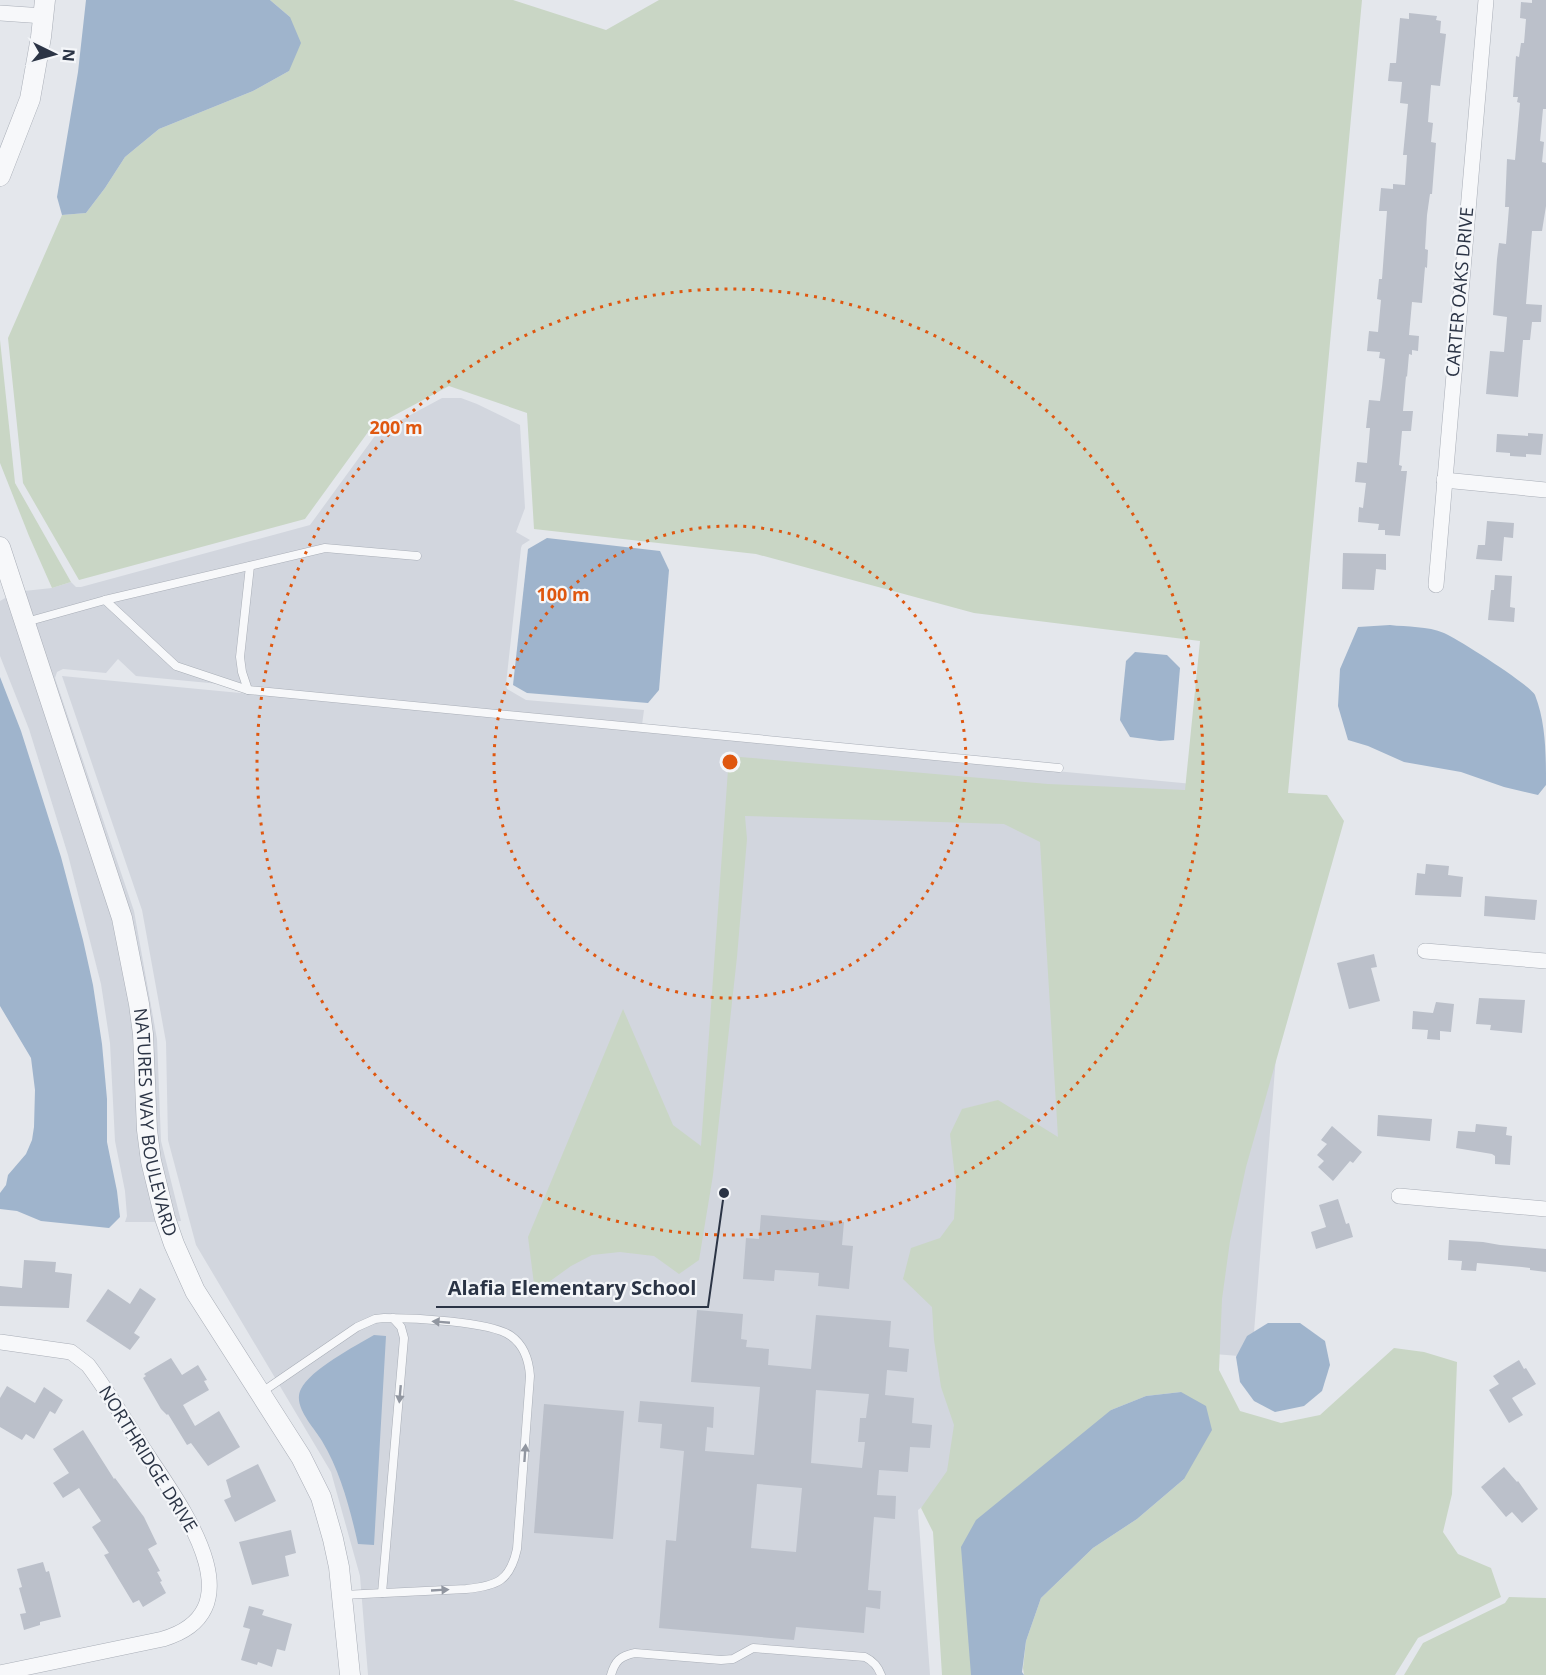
<svg xmlns="http://www.w3.org/2000/svg" width="1546" height="1675" viewBox="0 0 1546 1675" font-family="'Open Sans',sans-serif">
<rect width="100%" height="100%" fill="#e4e7ec"/>
<g fill="#d2d6de">
<path d="M442 398H461L477 404 520 425 525 508 516 532 530 540 522 545 521 548 506 684 507 689 526 700 644 710 642 725 136 676 118 659 106 673 63 669 57 672 55 678 134 911 157 1039 161 1141 181 1221H176L160 1160 156 1129 148 1003 131 916 24 591 52 588 71 582 76 587H81L310 525 377 433Z"/>
<path d="M7 597 113 919 130 1005 134 1034 142 1162 157 1222H125L127 1216 125 1191 115 1141 110 1043 101 984 68 855 29 729 0 656V601Z"/>
<path d="M62 676 1297 794 1252 1357 1124 1347 918 1510 930 1675H368L360 1576 331 1472 196 1245 168 1140 166 1042 142 910Z"/>
</g>
<g fill="#c9d6c5">
<path d="M270 0H513L606 30 659 0H1362L1288 793 1327 795 1344 821 1246 1167 1230 1241 1222 1299 1219 1370 1240 1411 1281 1423 1320 1415 1394 1348 1424 1352 1457 1362 1452 1494 1443 1532 1458 1554 1491 1568 1501 1597 1418 1638 1395 1675H1024L1023 1668 1026 1641 1041 1598 1093 1548 1137 1519 1184 1479 1181 1392 1146 1396 1111 1410 973 1675H942L933 1532 921 1508 947 1471 954 1425 941 1387 934 1340 932 1307 903 1279 911 1248 940 1238 954 1219 956 1186 950 1134 962 1109 998 1100 1058 1137 1040 842 1004 824 745 816 747 839 737 957 713 1175 699 1260 679 1274 654 1256 620 1252 592 1255 571 1266 535 1292 528 1237 623 1009 673 1125 701 1146 729 756 1048 784 1185 790 1200 641 974 613 756 554 534 529 527 413 449 386 371 428 305 519 79 580 23 483 8 338 62 215 86 213 105 188 125 157 159 129 253 91 289 71 290 17Z"/>
<path d="M0 340 15 483 71 582 52 588 29 536 0 463Z"/>
<path d="M1509 1597 1546 1598V1675H1404L1423 1643 1505 1603Z"/>
</g>
<g fill="#9fb4cc">
<path d="M86 0H270L290 17 301 43 289 71 253 91 159 129 125 157 105 188 86 213 62 215 57 197 78 72Z"/>
<path d="M547 538 660 551 669 570 659 690 648 703 527 693 513 685 528 549Z"/>
<path d="M1390 625C1407 627 1428 626 1444 633 1458 639 1530 685 1535 695 1546 723 1546 755 1546 785L1538 795 1504 787 1461 772 1404 762 1368 746 1348 740 1338 706 1340 669 1358 627Z"/>
<path d="M1135 652 1167 655 1180 668 1174 740 1160 741 1130 737 1120 720 1126 661Z"/>
<path d="M0 677 21 731 61 857 83 940 93 985 102 1044 107 1099V1142L117 1191 120 1217 109 1228 41 1221 17 1211 0 1209V1193L6 1185 8 1175 26 1154 32 1140 34 1127 35 1090 31 1058 0 1006Z"/>
<path d="M1268 1323H1300L1325 1341 1330 1365 1322 1391 1304 1406 1275 1412 1254 1401 1240 1382 1236 1357 1247 1336Z"/>
<path d="M374 1335 386 1336 374 1545 358 1544C350 1509 341 1473 322 1441 314 1427 292 1406 301 1389 310 1370 355 1346 374 1335Z"/>
<path d="M1181 1392 1206 1406 1212 1430 1184 1479 1137 1519 1093 1548 1041 1598 1026 1641 1022 1672 1024 1675H971L961 1547 976 1520 1111 1410 1146 1396Z"/>
</g>
<g fill="#bbc0ca" fill-rule="evenodd">
<path d="M1532 0H1546V109H1543L1540 141 1544 142 1542 162 1546 163V206L1542 231H1532L1526 304 1542 305 1541 322H1532L1530 340H1523L1518 397 1486 394 1490 351 1504 352 1507 317 1493 315 1497 259 1499 243 1506 244 1509 207H1505L1507 159 1515 160 1520 103 1517 102 1518 97H1513L1516 56 1519 57 1521 43H1524L1526 19 1520 18 1521 2 1532 3Z"/>
<path d="M1409 13 1437 16 1436 20 1441 21 1440 33 1446 34 1440 86 1431 85 1428 122 1433 123 1431 142 1436 143 1432 194H1430L1427 215 1425 249 1428 250 1427 268 1425 267 1422 303 1412 302 1409 335 1419 336 1418 351 1412 350V355L1409 354 1407 377 1406 376 1403 411H1413L1411 431H1402L1399 465 1402 466 1401 471H1407L1400 536 1385 535V530H1378L1379 524 1358 522 1359 507 1363 508 1366 483 1355 482 1357 462 1367 463 1370 428H1366L1369 400 1380 401 1382 387 1385 359 1379 358 1380 352 1367 351 1369 331 1378 332 1381 300 1377 299 1379 279H1382L1387 211H1379L1381 188 1393 189V184L1405 185 1407 155H1403L1408 104 1400 103 1402 82 1388 81 1390 63H1396L1400 18 1409 19Z"/>
<path d="M1528 433 1543 434 1541 455 1526 454V457L1510 456V453L1496 452 1497 434 1528 436Z"/>
<path d="M1487 521 1514 523 1513 538 1504 537 1502 561 1476 559 1478 545H1485Z"/>
<path d="M1343 553 1386 554V570L1376 569 1374 590 1342 589Z"/>
<path d="M1495 575 1512 576 1510 607 1515 608 1514 622 1488 620 1491 590H1494Z"/>
<path d="M1426 864 1449 866 1448 875 1463 877 1461 897 1415 895 1417 873 1425 874Z"/>
<path d="M1485 896 1537 900 1535 920 1484 916Z"/>
<path d="M1374 954 1377 967 1371 968 1380 1001 1349 1009 1337 963Z"/>
<path d="M1479 998 1525 1000 1522 1033 1490 1030 1491 1025 1476 1024Z"/>
<path d="M1436 1002 1454 1004 1451 1032 1440 1031V1040L1427 1039 1428 1030 1412 1029 1413 1011 1433 1013Z"/>
<path d="M1378 1115 1432 1119 1430 1141 1377 1136Z"/>
<path d="M1476 1124 1507 1127 1506 1135 1512 1136 1510 1165 1495 1164V1156L1492 1154 1456 1148 1458 1131 1475 1132Z"/>
<path d="M1332 1126 1362 1152 1353 1163 1350 1161 1333 1181 1318 1167 1324 1161 1317 1155 1327 1144 1321 1140Z"/>
<path d="M1338 1199 1346 1224 1349 1223 1353 1237 1316 1249 1311 1232 1326 1227 1319 1205Z"/>
<path d="M761 1215 844 1222 842 1245 853 1246 849 1289 818 1286 819 1273 775 1270 774 1281 743 1279 746 1238 759 1239Z"/>
<path d="M1449 1240 1483 1242 1500 1245 1546 1249V1272L1530 1270V1268L1522 1267 1477 1263 1476 1271 1461 1270 1462 1261 1448 1260Z"/>
<path d="M24 1260 56 1262 55 1272 72 1274 69 1308 0 1306V1286L22 1288Z"/>
<path d="M140 1288 156 1299 134 1333 140 1337 130 1350 86 1321 108 1289 130 1304Z"/>
<path d="M697 1310 743 1314 741 1339 747 1340 746 1347 769 1349 768 1365 811 1369 816 1315 891 1321 889 1347 909 1349 907 1372 887 1370 885 1395 914 1398 912 1423 932 1425 930 1448 910 1447 908 1472 879 1470 877 1495 896 1496 895 1519 874 1517 868 1590 881 1591 880 1609 866 1607 864 1633 796 1627 794 1640 659 1628 666 1540 676 1541 684 1451 660 1448 662 1424 638 1422 640 1401 714 1407 713 1428 707 1427 705 1451 754 1455 760 1387 691 1382ZM816 1390 869 1394 866 1418H860L859 1432 858 1442H865L862 1468 811 1463ZM757 1484 802 1488 796 1552 751 1548Z"/>
<path d="M171 1358 182 1375 198 1365 207 1380 204 1381 209 1390 183 1405 195 1426 219 1411 240 1447 208 1466 191 1443 187 1445 168 1414 167 1415 161 1409 143 1378 146 1376 144 1374Z"/>
<path d="M1519 1360 1524 1369 1526 1368 1536 1384 1512 1398 1523 1415 1509 1423 1489 1390 1499 1384 1493 1376Z"/>
<path d="M7 1386 35 1403 44 1387 63 1400 55 1414 50 1411 34 1439 26 1434 22 1440 0 1427V1398Z"/>
<path d="M544 1404 624 1411 613 1539 534 1533Z"/>
<path d="M83 1430 114 1479 115 1478 144 1517 157 1544 148 1549 160 1571 157 1572 162 1581 160 1582 166 1593 143 1607 139 1600 133 1603 104 1555 109 1553 92 1527 101 1521 79 1488 63 1498 53 1483 69 1473 53 1449Z"/>
<path d="M258 1464 276 1501 235 1522 224 1500 231 1497 226 1480Z"/>
<path d="M1504 1467 1517 1482 1518 1481 1538 1509 1522 1523 1512 1512 1506 1517 1481 1487Z"/>
<path d="M291 1530 296 1553 285 1556 289 1576 252 1585 239 1542Z"/>
<path d="M43 1562 46 1572 49 1571 61 1617 40 1622V1625L24 1630 20 1614 26 1613 19 1588 22 1587 17 1569Z"/>
<path d="M249 1606 264 1610 262 1615 292 1624 285 1651 277 1649 272 1667 258 1662 257 1665 241 1660 250 1629 243 1627Z"/>
</g>
<g fill="none" stroke-linecap="round" stroke-linejoin="round">
<g stroke="#a9aeb7" stroke-width="9">
<g id="service">
<path d="M105 600 176 666 248 690 1059 768"/>
<path d="M26 622 105 600 325 548 417 556"/>
<path d="M248 690 242 672 240 657 250 566"/>
<path d="M262 1392 357 1327 375 1319 384 1318C412 1318 490 1321 511 1336 525 1346 529 1361 530 1376L517 1549C510 1581 497 1586 466 1589L343 1595"/>
<path d="M382 1593 404 1338 401 1327 393 1318"/>
<path d="M611 1675C615 1661 620 1656 635 1653L721 1660 733 1659 753 1648 865 1657C873 1661 878 1666 881 1675"/>
</g>
</g>
<g stroke="#a9aeb7" stroke-width="16">
<g id="minor">
<path d="M0 13 44 16"/>
<path d="M1444 480 1546 490"/>
<path d="M1436 585 1486 0"/>
<path d="M1425 951 1546 961"/>
<path d="M1399 1196 1546 1209"/>
<path d="M0 1342 71 1352 88 1365C109 1393 127 1424 146 1453 178 1502 261 1610 163 1639L0 1673"/>
</g>
</g>
<g stroke="#a9aeb7" stroke-width="21">
<g id="tertiary">
<path d="M0 176 30 99 41 37 45 0"/>
<path id="s1" d="M0 547 122 918 139 1004 143 1034 147 1130 151 1161 165 1218 174 1244 195 1291 301 1457 321 1497 333 1539 339 1567 350 1675"/>
</g>
</g>
<use href="#service" stroke="#f7f8fa" stroke-width="8"/>
<use href="#minor" stroke="#f7f8fa" stroke-width="15"/>
<use href="#tertiary" stroke="#f7f8fa" stroke-width="20"/>
</g>
<defs><path id="oneway-solid" d="M-6-.8H1V-3.2L6.5 0L1 3.2V.8H-6Z" transform="scale(1.5)"/></defs>
<g fill="#9196a0">
<use href="#oneway-solid" transform="translate(441 1322) rotate(-175)"/>
<use href="#oneway-solid" transform="translate(400 1394) rotate(95)"/>
<use href="#oneway-solid" transform="translate(525 1453) rotate(-86)"/>
<use href="#oneway-solid" transform="translate(440 1590) rotate(-3)"/>
</g>
<g fill="none" stroke="#df570f" stroke-width="3" stroke-dasharray="3 6">
<circle cx="730" cy="762" r="236"/>
<circle cx="730" cy="762" r="473"/>
</g>
<g text-anchor="middle" stroke-width="4.5" stroke-linejoin="round" paint-order="stroke">
<g font-size="18" fill="#2b3445" stroke="#f4f6f9">
<text transform="translate(1460 292) rotate(-85)" y="6">CARTER OAKS DRIVE</text>
<text dy="6" stroke="none"><textPath href="#s1" startOffset="598">NATURES WAY BOULEVARD</textPath></text>
<text transform="translate(148 1459) rotate(58)" y="6">NORTHRIDGE DRIVE</text>
</g>
</g>
<circle cx="730" cy="762" r="9" fill="#df570f" stroke="#f4f6f9" stroke-width="3"/>
<g font-size="18" text-anchor="middle" font-weight="bold" fill="#df570f" stroke="#f4f6f9" stroke-width="4.5" stroke-linejoin="round" paint-order="stroke">
<text x="396" y="434">200 m</text>
<text x="563" y="601">100 m</text>
</g>
<path fill="none" stroke="#2b3445" stroke-width="2" d="M724 1193L708 1307H436"/>
<circle fill="#2b3445" stroke="#f4f6f9" stroke-width="2" cx="724" cy="1193" r="6"/>
<g font-size="20" text-anchor="middle" font-weight="bold" fill="#2b3445" stroke="#f4f6f9" stroke-width="4.5" stroke-linejoin="round" paint-order="stroke">
<text x="572" y="1295">Alafia Elementary School</text>
</g>
<g transform="translate(54 54) rotate(95)" stroke="#f4f6f9" stroke-width="4.5" paint-order="stroke">
<path d="M0-4.5L10 22L0 15L-10 22Z" fill="#2b3445"/>
<text y="-9" font-size="16" font-weight="bold" text-anchor="middle" fill="#2b3445">N</text>
</g>
</svg>
